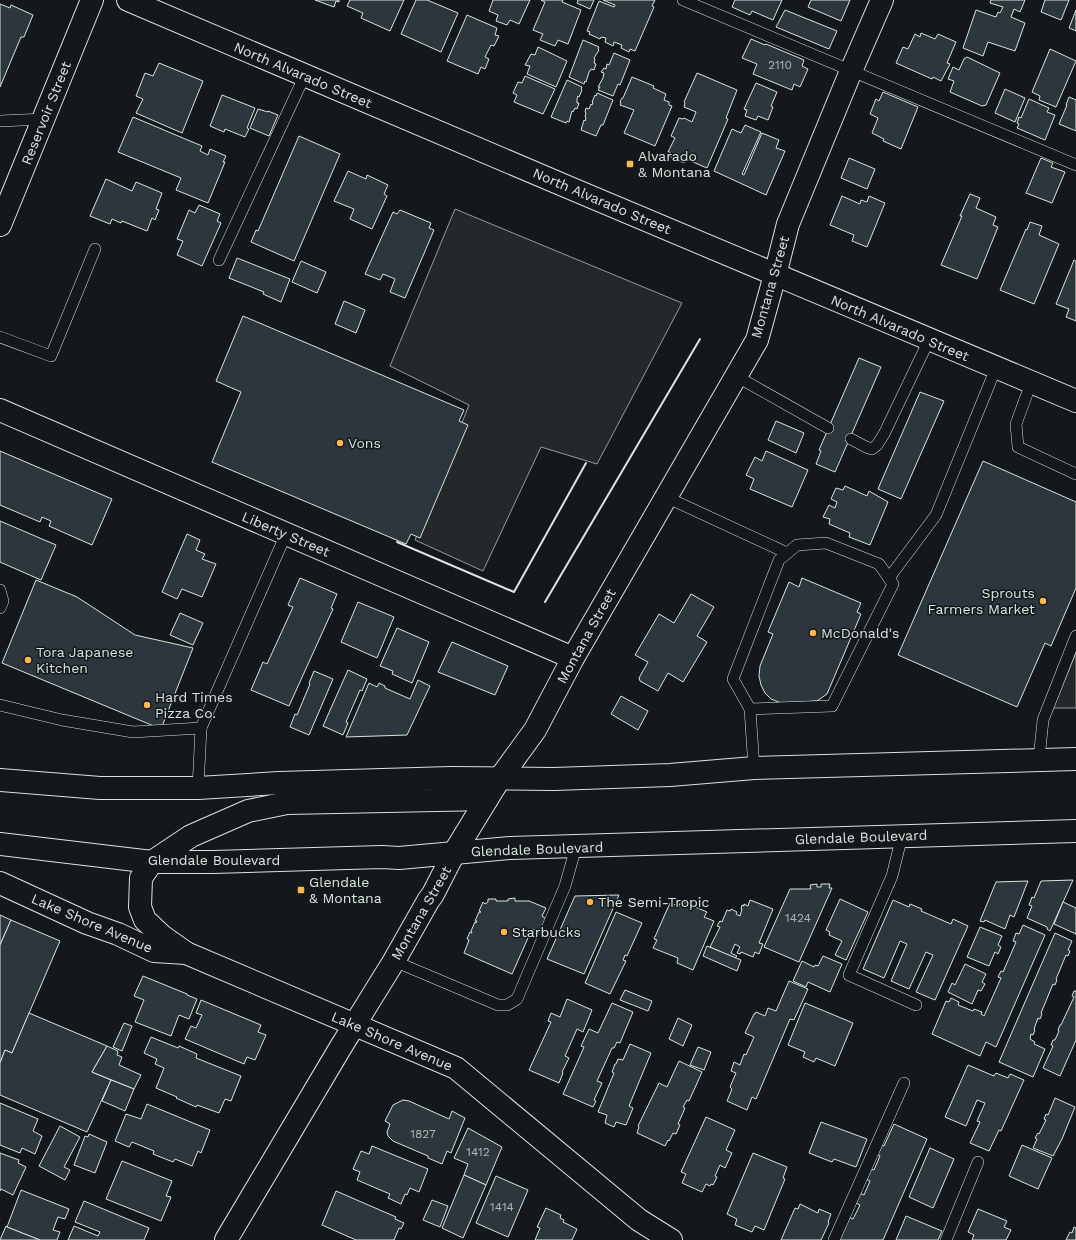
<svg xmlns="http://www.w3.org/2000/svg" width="1076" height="1240" viewBox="0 0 1076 1240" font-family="'Work Sans',sans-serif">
<rect width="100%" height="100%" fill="#14181c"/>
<g fill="#24282b" stroke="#939e99">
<path d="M455 209 682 303 597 464 541 447 483 571 415 540 469 405 390 366Z"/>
<path d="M1076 653V708H1053Z"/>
</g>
<g fill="#2c363c" stroke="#d8e6dc">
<path d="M315 0H339V2L336 1 334 7Z"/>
<path d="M350 0H404L390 31 361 18 363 13 347 6Z"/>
<path d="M416 0H427L458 13 441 52 401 34Z"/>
<path d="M493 0H530L519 24 510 20 507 25 496 21 498 15 489 11Z"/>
<path d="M541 0H563L562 2 581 10 568 44 558 40 555 46 540 40 543 34 533 30 545 2Z"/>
<path d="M578 0H594L590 9 577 3Z"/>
<path d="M603 0H655L652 6 654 7 635 51 630 49 629 52 621 48 622 45 614 42 613 46 605 42 606 38 601 37 600 39 589 34 590 32 587 31 599 1 614 7 615 5Z"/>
<path d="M735 0H782L773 20 752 11 750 15 732 7Z"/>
<path d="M811 0H850L841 21 808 7Z"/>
<path d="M991 0H1025L1020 12 1014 9 1011 17 1025 23 1015 51 988 42 983 56 963 48 976 10 996 17 998 12 1000 13 1003 7 990 3Z"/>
<path d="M1045 0H1069L1061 20 1041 12Z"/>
<path d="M0 4 10 8 11 5 33 15 24 37H21L0 87Z"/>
<path d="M785 10 837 31 829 49 776 27Z"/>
<path d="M1076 10V31L1069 28Z"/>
<path d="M467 15 497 28 495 35 499 36 494 46 491 45 485 57 489 59 485 69 481 67 478 74 447 61Z"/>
<path d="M921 33 935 39 938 34 956 42 947 63 950 64 941 81 933 77 932 79 896 63 903 47 908 49 915 34 920 37Z"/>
<path d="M751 39 765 45 766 44 804 60 802 66 808 69 800 87 794 84 792 90 753 74 757 64 742 58Z"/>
<path d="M583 40 599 47 598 49 599 50 594 58 595 59 594 63 596 64 594 70 591 69 589 72 586 82 585 81 584 84 569 77Z"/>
<path d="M538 47 567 61 556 87 527 74 530 66 525 65 531 54 535 55Z"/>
<path d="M1050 49 1076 61 1056 107 1039 100 1040 96 1032 92Z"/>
<path d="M614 53 630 60 620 85 618 84 613 96 598 90 600 87H598L603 78 604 73 601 72 604 68 606 69 607 64 609 65Z"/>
<path d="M967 57 1000 73 986 105 982 106 950 92 954 81 948 79 953 67 959 70 964 59Z"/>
<path d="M159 63 203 81 182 133 136 113 143 99 136 96 145 73 153 76Z"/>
<path d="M697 73 737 90 726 118 728 119 707 168 686 159 684 163 669 156 670 152H668L675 138 671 136 679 118 683 119 684 118 692 122 696 112 684 107 685 103 684 102Z"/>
<path d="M525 76 555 89 543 114 514 102 517 95 513 93 518 82 522 83Z"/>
<path d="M632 77 654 86 653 88 666 94 664 100 669 102V105L672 106 655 146 624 133 634 110 620 105 621 103 620 102 622 98H623Z"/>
<path d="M567 80 582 87 581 89 582 90 579 97 578 96 577 99V103H579L577 109 575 108 573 112 572 111 569 122 567 121 566 123 551 117Z"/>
<path d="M756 83 777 92 771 106 773 107 768 120 758 116 756 120 745 116 747 110 744 109Z"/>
<path d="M1005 89 1025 98 1015 122 995 113Z"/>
<path d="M883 92 918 107 901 149 883 141 884 139 872 133 878 118 870 114 876 99 879 101Z"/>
<path d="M597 93 613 100 603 125H601L596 136 581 130 584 120 585 121 586 118 585 117 586 113 585 112 586 108 589 109 591 104 592 105 593 102H592L595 95 596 96Z"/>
<path d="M222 95 255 108 247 128 249 129 245 137 225 129 224 132 210 126Z"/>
<path d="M1069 97 1076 100V131L1059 124 1067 105H1066Z"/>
<path d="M1029 99 1049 108 1047 112 1055 115 1045 140 1017 128 1019 124 1017 123 1019 117 1021 118Z"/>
<path d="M258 109 268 112V111L278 115 269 136 250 128Z"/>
<path d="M133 117 202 146 200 151 208 155 210 149 226 156 223 162H225L208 203 176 190 181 178 118 152Z"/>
<path d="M745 125 761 132 742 174 744 175 762 133 779 140 776 148 785 151 766 195 714 171 732 129 741 133Z"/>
<path d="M299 136 340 154 294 261 251 242 256 230 258 231Z"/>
<path d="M849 158 875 169 867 189 841 178Z"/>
<path d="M1041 158 1053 163 1051 167 1065 172 1052 203 1026 193Z"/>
<path d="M348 171 366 179 367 175 388 185 384 194 387 196 372 229 350 219 354 209 334 201Z"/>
<path d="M106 179 132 191 136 182 162 193 156 209 159 210 155 220 152 218 147 231 122 221 121 223 112 219 110 224 90 216Z"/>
<path d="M970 194 980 198 976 208 996 217 993 225 998 227 977 279 941 265 962 216H960Z"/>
<path d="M842 196 860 204 861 200 867 202 869 196 885 203 867 247 852 241 854 235 830 225Z"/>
<path d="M199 205 220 214 217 221 221 223 202 266 177 255 183 241 177 239 189 210 195 213Z"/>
<path d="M400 210 431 223 429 228 434 230 405 298 390 292 395 279 383 274 380 280 365 274 393 212 397 214Z"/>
<path d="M1030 222 1042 226 1039 235 1059 244 1034 304 1000 290 1026 229 1027 230Z"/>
<path d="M237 258 290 279 281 302 263 294 264 292 229 278Z"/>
<path d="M1074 260 1076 261V321L1066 317 1069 309 1056 304Z"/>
<path d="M301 261 326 272 317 293 292 282Z"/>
<path d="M344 301 365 310 356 333 335 324Z"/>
<path d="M243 316 464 410 459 421 468 425 420 538 411 534 406 544 212 462 241 392 216 381Z"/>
<path d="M859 358 881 367 835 472 816 464 821 451 819 450Z"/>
<path d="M920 392 944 401 901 499 878 489Z"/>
<path d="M776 421 804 433 796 453 768 440Z"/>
<path d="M0 451 112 499 92 545 49 526 51 521 42 517 40 522 0 505Z"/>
<path d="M766 451 808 470 792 507 750 489 754 479 746 475 755 457 762 461Z"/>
<path d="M983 461 1076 502V588L1051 646 1045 643 1017 707 898 655Z"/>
<path d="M845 486 867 496 869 491 888 502 870 545 849 537 850 533 829 524 830 519 823 517 829 505 835 508 837 502 831 499 836 488 843 490Z"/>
<path d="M0 521 56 545 41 580 0 562Z"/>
<path d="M187 534 200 540 196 550 205 554 202 559 216 564 202 597 182 589 177 599 162 592Z"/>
<path d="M300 578 337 594 331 608 333 609 289 706 251 690 263 662 267 664 293 607 288 605Z"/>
<path d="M802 578 861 603 857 612 861 614 827 694 817 701 781 703 771 699 765 693 761 685 759 676 760 666 773 634 768 632 789 582 799 587Z"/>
<path d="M36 580 77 597 135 635 193 648 161 729 2 663Z"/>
<path d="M691 594 714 607 697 636 707 642 683 682 668 673 658 691 640 681 639 678 648 662 635 655 659 614 674 623Z"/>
<path d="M358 602 394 617 377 658 341 642Z"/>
<path d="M180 613 203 623 193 645 170 635Z"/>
<path d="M397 628 429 642 412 683 392 674 393 671 380 666Z"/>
<path d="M452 642 508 666 495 695 438 672Z"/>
<path d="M348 670 367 679 362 691 360 690 346 722 348 723 343 735 323 726Z"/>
<path d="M314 671 333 679 309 735 290 727 295 714 297 715 310 684 309 683Z"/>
<path d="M418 680 430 686 407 735 346 737 369 683 377 687 379 683 385 686V688L410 699Z"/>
<path d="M621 696 648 711 638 730 611 714Z"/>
<path d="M1073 880 1050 931 1047 929V927L1027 918 1032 906 1029 905 1032 897 1034 898 1041 881Z"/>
<path d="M1028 881 1014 917 1010 915 1005 929 985 920 984 922 980 921 996 882Z"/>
<path d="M817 884V887H821V884H830L829 888H832L799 962 764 947 790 889H811L810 885Z"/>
<path d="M619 895 584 974 547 959 575 896Z"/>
<path d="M515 898V901H529L546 908 542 916 546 919 540 932 532 929 512 974 464 953 469 940 467 939 470 932 472 933 471 931 475 922 476 923 477 921H475L479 912H481L479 911 483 902 485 904 488 902V899H496V901H508V899Z"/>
<path d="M840 899 868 912 846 960 835 955 842 941 829 935 830 932 826 930Z"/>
<path d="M750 900 773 909 759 943 763 944 759 954 755 952 753 957 741 952 740 954 737 953 740 947 735 944 731 953 737 956 735 958 710 947 720 927 717 926 720 921 722 922 727 910 730 911 731 909 737 912 736 914 740 916 742 909H741L742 905 744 906V904L748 906Z"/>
<path d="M893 900 909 907 910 904 922 909 921 911 951 924 953 919 968 926 935 1000 916 992 933 955 926 952 909 989 891 981 907 944 900 941 884 978 863 969Z"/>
<path d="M681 901 707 912 704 917 714 921 693 970 677 963 678 958 653 948 657 940 654 939 670 903 679 906Z"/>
<path d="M1063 902 1076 908V934L1054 924Z"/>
<path d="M616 912 642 923 627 956 625 955 623 960 626 961 610 994 585 983Z"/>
<path d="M0 915 11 920 0 945Z"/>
<path d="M11 920 60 941 12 1053 5 1050 0 1063V945Z"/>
<path d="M1023 925 1045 935 996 1047 986 1042 980 1056 932 1034 946 1001 949 1002 951 998 959 1002 958 1005 973 1011 974 1009 982 1012 981 1014 984 1016 1001 978 998 977 1001 971 1003 972 1016 942 1013 941 1016 933 1019 934Z"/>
<path d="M980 927 1002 936 998 945 1001 947 998 954 995 952 989 966 967 957Z"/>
<path d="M1055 933 1072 941 1068 950 1070 951 1068 956 1066 955 1056 979 1057 980 1055 985 1053 984 1041 1013 1042 1014 1040 1019 1038 1018 1034 1029 1035 1030 1033 1035 1031 1034 1030 1039 1035 1042 1034 1044 1045 1049 1033 1077 999 1062Z"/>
<path d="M707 946 741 960 737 971 703 956Z"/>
<path d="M823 956 842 964 830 992 808 982 806 987 793 981 802 961 814 967 815 965 818 966Z"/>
<path d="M965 964 986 974 982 982 985 984 981 991 978 990 972 1004 948 992 952 983 955 985Z"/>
<path d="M143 976 187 994V995L197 999 189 1019 179 1015 171 1036 135 1022 144 1000 134 996Z"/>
<path d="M789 981 808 989 794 1020 790 1019 756 1099 752 1097 747 1110 727 1101 732 1089 730 1087 736 1073 731 1071 734 1062 740 1065 744 1054 746 1055 754 1037 745 1033 754 1014H755L756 1012 765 1016 768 1008 776 1011Z"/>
<path d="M625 990 652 1001 648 1011 620 1000Z"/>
<path d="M1074 991H1076V1040L1060 1076 1043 1068 1053 1046 1051 1045 1053 1040H1055L1059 1031 1058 1030 1060 1025H1061L1074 997 1072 996Z"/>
<path d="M567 999 592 1010 583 1032 577 1029 565 1056 569 1058 562 1072 563 1073 559 1083 529 1070 551 1022 548 1021 551 1013 560 1017Z"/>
<path d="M201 1000 261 1025 258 1032 266 1035 255 1060 247 1057 244 1064 185 1039 191 1026 196 1028 202 1015 196 1013Z"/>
<path d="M612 1003 633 1012 620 1043 617 1042 614 1048H612L597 1081 602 1083 594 1100 596 1101 593 1107 563 1094 584 1047 581 1046 589 1029 598 1033Z"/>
<path d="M805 1003 853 1023 835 1066 816 1058 814 1062 803 1057 805 1052 788 1045Z"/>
<path d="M29 1013 107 1046 92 1072 111 1080 87 1132 0 1095V1063L5 1050 12 1053Z"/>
<path d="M678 1018 692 1025 683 1046 669 1039Z"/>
<path d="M124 1023 132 1026 122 1051 113 1047Z"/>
<path d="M151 1037 178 1048 179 1046 197 1054 196 1058 241 1076 231 1101 225 1099 219 1113 197 1105 196 1107 176 1098 177 1097 156 1088 164 1068 155 1064 157 1059 144 1053Z"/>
<path d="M630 1044 651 1053 629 1106 633 1108 626 1125 616 1122 614 1127 605 1123 607 1115 598 1112 614 1073 612 1072 615 1064H616L618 1059 623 1060Z"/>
<path d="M107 1046 118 1051 117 1055 122 1057 119 1065 141 1075 134 1089 92 1072Z"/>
<path d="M698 1047 711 1052 704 1070 690 1065Z"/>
<path d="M679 1061 702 1072 689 1101 687 1100 683 1107 685 1108 678 1124 680 1125 676 1134 673 1133 669 1141 668 1140 665 1146 637 1133 639 1127 638 1126 659 1083 667 1087Z"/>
<path d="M968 1065 994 1076 996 1073 1008 1078 1010 1074 1024 1080 1001 1131 999 1130 989 1151 970 1143 980 1122 977 1121 985 1103 977 1100 966 1126 945 1117Z"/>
<path d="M111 1080 134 1089 125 1111 102 1101Z"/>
<path d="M1055 1098 1075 1107 1062 1139 1053 1156 1033 1148 1037 1139 1035 1138 1038 1133 1039 1134 1046 1120 1044 1119 1046 1114 1048 1115Z"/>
<path d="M403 1100 409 1101 449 1119 452 1111 465 1118 451 1153 447 1151 442 1164 428 1158V1156L393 1141 388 1136 387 1132 390 1124 385 1121 393 1105Z"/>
<path d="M0 1103 38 1119 33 1131 42 1136 35 1154 22 1148 20 1153 0 1145Z"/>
<path d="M147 1104 210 1130 201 1153 198 1151 192 1166 175 1159 173 1162 153 1154 154 1151 132 1142 129 1147 115 1141 126 1114 141 1119Z"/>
<path d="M706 1117 735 1130 726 1150 732 1153 725 1168 720 1165 715 1176 717 1177 713 1185 711 1184 710 1186 706 1184 702 1192 682 1183 686 1174 681 1172Z"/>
<path d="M821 1122 867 1139 856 1167 834 1159 832 1162 809 1153Z"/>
<path d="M894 1124 927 1139 883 1240H840L849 1217 853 1219 860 1205 856 1203 860 1193 864 1195 870 1181 866 1179 870 1169 874 1170 880 1156 877 1154 881 1145 884 1146Z"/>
<path d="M60 1126 80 1137 64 1167 70 1170 65 1180 39 1166Z"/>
<path d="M468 1128 502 1147 486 1185 464 1175 468 1164 454 1158Z"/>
<path d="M89 1134 107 1142 95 1173 74 1165 85 1136 88 1137Z"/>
<path d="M1022 1145 1052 1158 1038 1189 1009 1176Z"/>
<path d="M372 1146 428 1169 419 1192 410 1188 407 1195 405 1194 401 1204 388 1198 390 1194 357 1180 360 1172 353 1169 361 1151 369 1154Z"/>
<path d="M930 1148 954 1159 933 1208 909 1197Z"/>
<path d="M0 1153 19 1160 18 1163 26 1167 13 1195 1 1189 0 1191Z"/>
<path d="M753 1153 787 1167 783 1178 785 1179 764 1230 755 1226 752 1232 735 1225 737 1219 727 1214Z"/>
<path d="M122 1161 172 1181 166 1196 171 1197 161 1221 106 1199Z"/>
<path d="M464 1175 486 1185 463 1238 442 1228Z"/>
<path d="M496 1176 528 1190 508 1237 476 1223Z"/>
<path d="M21 1190 69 1209 65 1219 58 1217 53 1230 60 1232 57 1240H40L7 1227Z"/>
<path d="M336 1191 396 1217 395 1219 404 1223 401 1229 399 1228 394 1240H356L322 1225Z"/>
<path d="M432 1200 448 1206 440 1227 423 1220Z"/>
<path d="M84 1201 149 1228 144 1240H68L74 1226 98 1236 100 1232 75 1222Z"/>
<path d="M800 1204 818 1213 819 1209 831 1214 828 1222 829 1223 821 1240H781L795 1208 798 1209Z"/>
<path d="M546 1208 561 1215 560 1218 564 1220 563 1222 577 1229 572 1240H535L540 1228 537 1227Z"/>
<path d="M978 1209 1007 1221 1004 1227 1011 1230 1006 1240H972L974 1235 968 1232Z"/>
<path d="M906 1216 942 1231 938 1240H896Z"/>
<path d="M6 1226 7 1227 40 1240H0Z"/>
<path d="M1074 1227 1076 1228V1240H1066L1070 1232 1072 1233Z"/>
</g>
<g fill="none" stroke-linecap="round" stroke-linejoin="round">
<g stroke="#d8e6dc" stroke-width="12">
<g id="service">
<path d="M683 0 1076 165"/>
<path d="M0 121 44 119"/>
<path d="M219 260 305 75"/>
<path d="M0 337 51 356 95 249"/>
<path d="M736 376 828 428"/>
<path d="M1031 383 1016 424 1018 447 1076 474"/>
<path d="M851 439 866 447 872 449 877 445 884 434 929 340"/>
<path d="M666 497 787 553"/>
<path d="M826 543 879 564 893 584 832 706 750 709 733 679 779 560 797 545Z"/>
<path d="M889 578 936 515 996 368"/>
<path d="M0 590 3 601 0 608"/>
<path d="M0 705 62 720 133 732 201 728 198 788"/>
<path d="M750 709 754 768"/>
<path d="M201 728 286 534"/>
<path d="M1039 759 1043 720 1076 636"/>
<path d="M902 836 892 876 849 975 916 1005"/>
<path d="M394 961 498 1005H507L517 999 565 886 576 847"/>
<path d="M834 1240 904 1083"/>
<path d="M946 1240 978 1162"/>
</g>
</g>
<g stroke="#d8e6dc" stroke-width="24">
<g id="minor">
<path d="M0 410 573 658"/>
<path d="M152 862 141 878 140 907 145 920 162 936 186 953 456 1068 639 1220 671 1240"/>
<path d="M0 883 87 923 118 934 154 951 186 953"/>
</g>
</g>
<g stroke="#d8e6dc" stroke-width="24">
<g id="tertiary">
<path d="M0 225 92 0"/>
<path d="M226 1240 342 1045 394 961 428 901 433 894 454 853 487 799 500 778 535 730 573 658 757 340 775 275 788 224 851 71 882 0"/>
</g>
</g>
<g stroke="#d8e6dc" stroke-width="24">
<g id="primary">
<path d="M128 0 570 188 1076 401"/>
<path d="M0 780 100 788H198L279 783 451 778 554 779 670 775 754 768 1076 759"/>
<path d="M0 844 152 862H213L382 857 399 858 510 848 1076 831"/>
<path d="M152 862 191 836 248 811 287 803 487 799"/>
</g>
</g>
<use href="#service" stroke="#14181c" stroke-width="11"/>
<use href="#minor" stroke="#14181c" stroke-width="22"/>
<use href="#tertiary" stroke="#14181c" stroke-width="22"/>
<use href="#primary" stroke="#14181c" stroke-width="22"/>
<g stroke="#d8e6dc" stroke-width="2">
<path d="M397 542 514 592 586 463"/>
<path d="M545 602 700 339"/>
</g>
</g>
<g fill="#ffb74d" stroke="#14181c" stroke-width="1.5">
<rect x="626" y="160" width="8" height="8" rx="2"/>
<circle cx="340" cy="443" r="4"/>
<circle cx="1043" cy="601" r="4"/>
<circle cx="813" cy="633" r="4"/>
<circle cx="28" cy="660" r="4"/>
<circle cx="147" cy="705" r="4"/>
<rect x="297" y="886" width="8" height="8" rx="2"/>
<circle cx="590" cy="902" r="4"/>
<circle cx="504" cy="932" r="4"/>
</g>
<g text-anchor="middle" stroke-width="3" stroke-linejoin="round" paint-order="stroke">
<g font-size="12" fill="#adbab4">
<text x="780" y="69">2110</text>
<text x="798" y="922">1424</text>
<text x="423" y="1138">1827</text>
<text x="478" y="1156">1412</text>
<text x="502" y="1211">1414</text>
</g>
<g font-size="14" fill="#d8e6dc" stroke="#14181c">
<text transform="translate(303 75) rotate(23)" y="5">North Alvarado Street</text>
<text transform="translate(46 113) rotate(-68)" y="5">Reservoir Street</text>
<text transform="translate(602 201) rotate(23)" y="5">North Alvarado Street</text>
<text transform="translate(770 287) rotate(-74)" y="5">Montana Street</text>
<text transform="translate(900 328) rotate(23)" y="5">North Alvarado Street</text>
<text transform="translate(286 534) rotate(23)" y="5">Liberty Street</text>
<text transform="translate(586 636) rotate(-61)" y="5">Montana Street</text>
<text transform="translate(861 837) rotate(-2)" y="5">Glendale Boulevard</text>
<text transform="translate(537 849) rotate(-2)" y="5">Glendale Boulevard</text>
<text x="214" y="865">Glendale Boulevard</text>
<text transform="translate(421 913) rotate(-60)" y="5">Montana Street</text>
<text transform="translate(92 923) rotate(23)" y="5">Lake Shore Avenue</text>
<text transform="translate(392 1041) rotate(23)" y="5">Lake Shore Avenue</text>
</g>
<g font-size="14" fill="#d8e6dc" stroke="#14181c" text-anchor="start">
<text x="638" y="161">Alvarado<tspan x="638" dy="16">&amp; Montana</tspan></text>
<text x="348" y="448">Vons</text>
<text x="1035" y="598" text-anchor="end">Sprouts<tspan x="1035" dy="16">Farmers Market</tspan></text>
<text x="821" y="638">McDonald's</text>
<text x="36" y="657">Tora Japanese<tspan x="36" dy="16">Kitchen</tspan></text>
<text x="155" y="702">Hard Times<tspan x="155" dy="16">Pizza Co.</tspan></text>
<text x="309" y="887">Glendale<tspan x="309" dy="16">&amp; Montana</tspan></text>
<text x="598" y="907">The Semi-Tropic</text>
<text x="512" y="937">Starbucks</text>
</g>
</g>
</svg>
